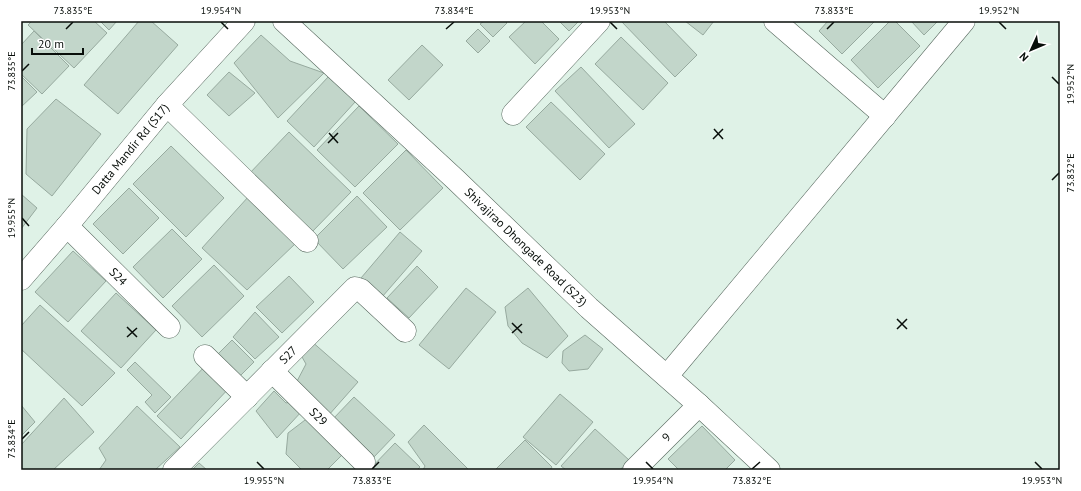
<svg xmlns="http://www.w3.org/2000/svg" width="1081" height="491" viewBox="0 0 1081 491" font-family="'PT Sans',sans-serif">
<rect width="100%" height="100%" fill="#dff2e7"/>
<g fill="#c2d6ca" stroke="#97aa9f">
<path d="M32 21H94L107 33 74 68 28 25Z"/>
<path d="M100 21H117L109 30Z"/>
<path d="M139 21H151L178 45 118 114 84 85Z"/>
<path d="M484 21H505L507 23 493 37 480 24Z"/>
<path d="M526 21H541L559 39 535 64 509 37Z"/>
<path d="M559 21H579L569 31Z"/>
<path d="M621 21H664L697 55 675 77Z"/>
<path d="M685 21H714L703 35Z"/>
<path d="M828 21H875L842 54 819 31Z"/>
<path d="M890 21H895L920 46 878 88 851 60Z"/>
<path d="M911 21H938L924 35Z"/>
<path d="M478 29 490 41 478 53 466 41Z"/>
<path d="M34 31 69 66 42 94 21 74V45Z"/>
<path d="M261 35 290 61 324 73 278 118 234 63Z"/>
<path d="M621 37 668 83 643 110 595 64Z"/>
<path d="M422 45 443 65 409 100 388 80Z"/>
<path d="M581 67 635 124 609 148 555 91Z"/>
<path d="M229 72 255 93 229 116 207 95Z"/>
<path d="M21 76 37 92 21 107Z"/>
<path d="M329 76 356 101 314 147 287 121Z"/>
<path d="M56 99 101 134 52 196 26 174 27 129Z"/>
<path d="M551 102 605 154 580 180 526 127Z"/>
<path d="M359 106 398 144 355 187 317 150Z"/>
<path d="M289 132 351 192 310 234 248 175Z"/>
<path d="M171 146 224 198 186 237 133 184Z"/>
<path d="M406 150 443 188 400 230 363 193Z"/>
<path d="M129 188 159 218 123 254 93 224Z"/>
<path d="M21 194 37 208 21 229Z"/>
<path d="M249 196 297 242 247 290 202 248Z"/>
<path d="M357 196 387 227 343 269 314 239Z"/>
<path d="M172 229 202 259 163 298 133 267Z"/>
<path d="M400 232 422 251 382 297 361 278Z"/>
<path d="M73 251 106 281 68 322 35 292Z"/>
<path d="M214 265 244 296 202 337 172 306Z"/>
<path d="M417 266 438 287 409 318 387 298Z"/>
<path d="M289 276 314 302 282 333 256 307Z"/>
<path d="M466 288 496 312 449 369 419 345Z"/>
<path d="M528 288 568 336 547 358 522 343 508 326 505 307Z"/>
<path d="M116 293 156 330 121 368 81 331Z"/>
<path d="M40 305 115 373 82 406 21 349V326Z"/>
<path d="M255 312 279 337 255 359 233 337Z"/>
<path d="M585 335 603 349 588 369 569 371 562 363 563 351Z"/>
<path d="M232 340 254 362 235 381 213 359Z"/>
<path d="M310 340 358 382 328 416 295 385 306 364 298 350Z"/>
<path d="M135 362 171 397 155 413 145 402 152 395 127 370Z"/>
<path d="M209 362 232 385 181 439 157 416Z"/>
<path d="M274 391 286 403 294 401 303 410 277 438 256 411Z"/>
<path d="M560 394 593 422 556 465 523 437Z"/>
<path d="M354 397 395 435 373 458 332 420Z"/>
<path d="M64 398 94 432 53 470H21V445Z"/>
<path d="M21 405 35 422 21 436Z"/>
<path d="M137 406 180 447 155 470H99L106 460 99 448Z"/>
<path d="M309 417 347 450 327 470H302L286 454 288 433Z"/>
<path d="M424 425 469 470H423L425 466 408 442Z"/>
<path d="M702 426 735 460 725 470H679L668 459Z"/>
<path d="M595 429 629 460 620 470H566L561 466Z"/>
<path d="M525 440 552 467 550 470H495Z"/>
<path d="M395 443 420 467 417 470H369Z"/>
<path d="M199 463 207 470H192Z"/>
</g>
<g fill="none" stroke-linecap="round" stroke-linejoin="round">
<g stroke="#57685e" stroke-width="23">
<g id="minor">
<path id="s1" d="M284 21 456 180 589 308 699 405 769 470"/>
<path d="M775 21 885 116"/>
<path d="M167 105 307 241"/>
<path d="M513 114 599 21"/>
<path id="s2" d="M67 226 169 327"/>
<path id="s3" d="M21 279 67 226 167 105 244 21"/>
<path d="M205 356 247 397"/>
<path id="s4" d="M272 371 364 462"/>
<path d="M667 376 964 21"/>
<path id="s5" d="M174 470 355 288 361 290 405 331"/>
<path id="s6" d="M634 470 699 405"/>
</g>
</g>
<use href="#minor" stroke="#fff" stroke-width="22"/>
</g>
<path fill="none" stroke="#080e0a" stroke-width="1.5" d="M221 22 228 29M610 22 617 29M999 22 1006 29M66 29 73 22M446 29 454 22M827 29 834 22M22 71 29 64M1052 77 1059 84M714 129 723 139M329 133 338 143M713 139 723 129M328 143 338 133M1052 180 1059 173M22 218 29 226M897 319 907 329M512 323 522 333M127 327 137 337M897 329 907 319M512 333 522 324M127 337 137 328M22 439 29 432M257 462 264 469M646 462 653 469M1035 462 1042 469M372 469 379 462M752 469 760 462"/>
<g text-anchor="middle" stroke-width="3.5" stroke-linejoin="round" paint-order="stroke">
<g font-size="12" fill="#080e0a" stroke="#fff">
<text dy="4" stroke="none"><textPath href="#s3" startOffset="170">Datta Mandir Rd (S17)</textPath></text>
<text dy="4" stroke="none"><textPath href="#s1" startOffset="331">Shivajirao Dhongade Road (S23)</textPath></text>
<text dy="4" stroke="none"><textPath href="#s2" startOffset="72">S24</textPath></text>
<text dy="4" stroke="none"><textPath href="#s5" startOffset="162">S27</textPath></text>
<text dy="4" stroke="none"><textPath href="#s4" startOffset="65">S29</textPath></text>
<text dy="4" stroke="none"><textPath href="#s6" startOffset="46">9</textPath></text>
</g>
</g>
<rect width="1081" height="491" fill="none" stroke="#ffffff" stroke-width="44"/>
<g transform="translate(1031 50) rotate(226)" stroke="#ffffff" stroke-width="3" paint-order="stroke">
<path d="M0-3L7 15L0 10L-7 15Z" fill="#080e0a"/>
<text y="-6" font-size="11" font-weight="bold" text-anchor="middle" fill="#080e0a">N</text>
</g>
<path d="M32 48v6h51v-6" fill="none" stroke="#080e0a" stroke-width="2"/>
<text x="38" y="48" font-size="12" fill="#080e0a" stroke="#ffffff" stroke-width="3" paint-order="stroke">20 m</text>
<rect x="22" y="22" width="1037" height="447" fill="none" stroke="#080e0a" stroke-width="1.5"/>
<g font-size="10" text-anchor="middle" fill="#080e0a">
<text x="73" y="14">73.835°E</text>
<text x="221" y="14">19.954°N</text>
<text x="454" y="14">73.834°E</text>
<text x="610" y="14">19.953°N</text>
<text x="834" y="14">73.833°E</text>
<text x="999" y="14">19.952°N</text>
<text transform="translate(11 71) rotate(-90)" y="4">73.835°E</text>
<text transform="translate(1070 84) rotate(-90)" y="4">19.952°N</text>
<text transform="translate(1070 173) rotate(-90)" y="4">73.832°E</text>
<text transform="translate(11 218) rotate(-90)" y="4">19.955°N</text>
<text transform="translate(11 439) rotate(-90)" y="4">73.834°E</text>
<text x="264" y="484">19.955°N</text>
<text x="372" y="484">73.833°E</text>
<text x="653" y="484">19.954°N</text>
<text x="752" y="484">73.832°E</text>
<text x="1042" y="484">19.953°N</text>
</g>
</svg>
